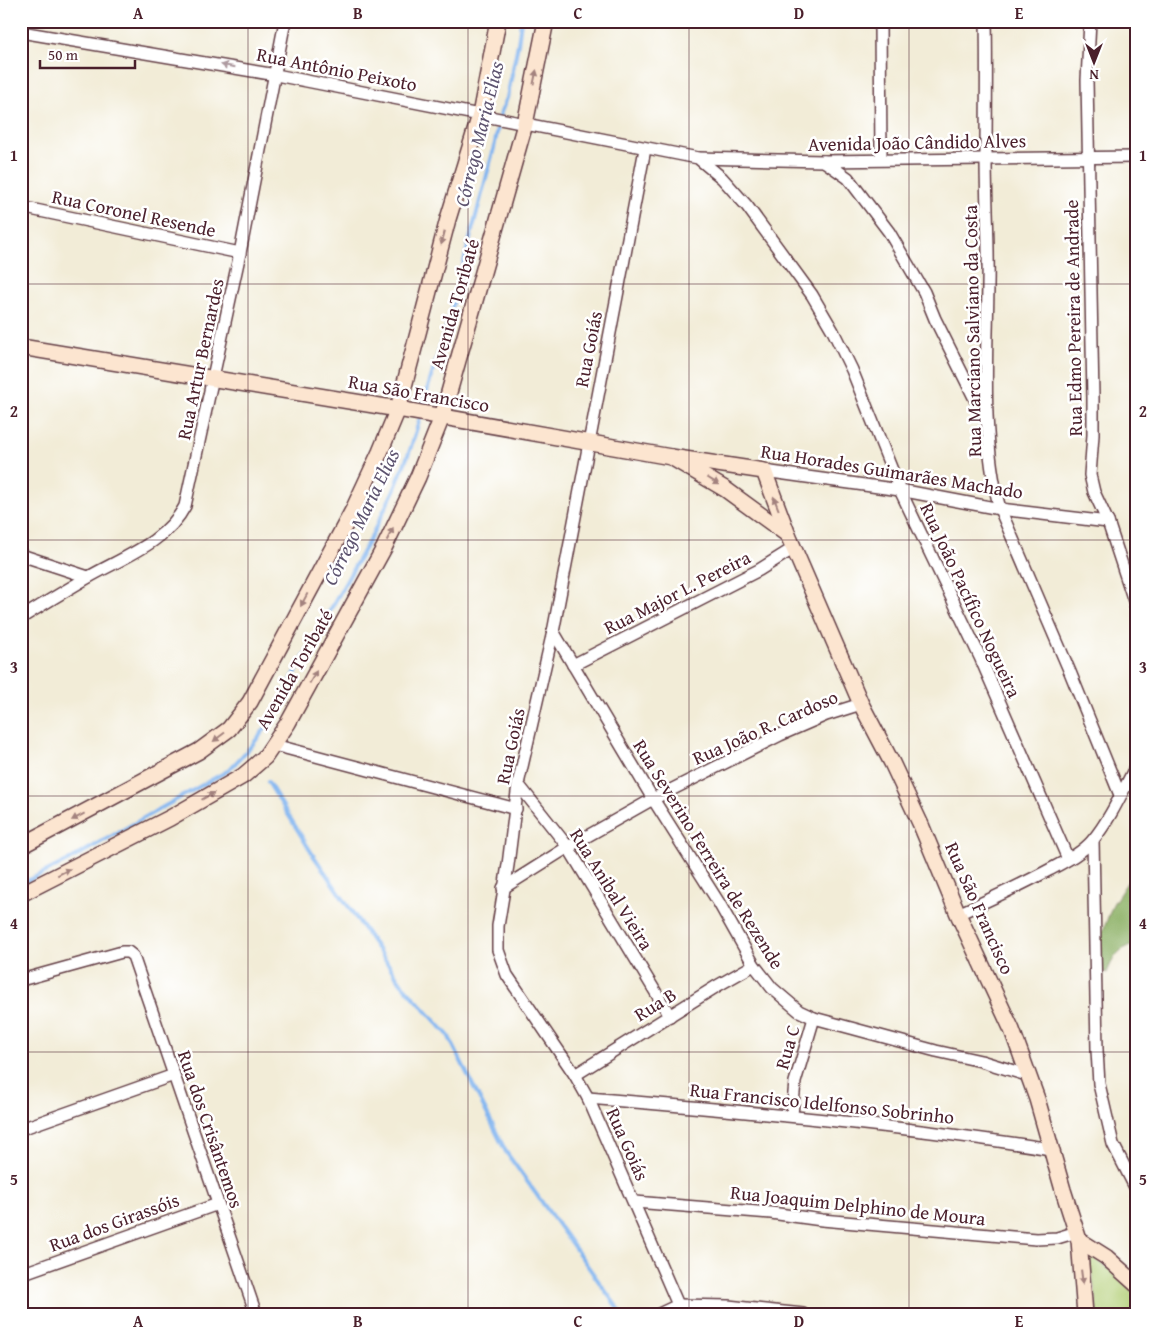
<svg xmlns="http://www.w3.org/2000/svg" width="1157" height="1335" viewBox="0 0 1157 1335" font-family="'Gentium Book Plus',serif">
<rect width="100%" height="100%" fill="#fff"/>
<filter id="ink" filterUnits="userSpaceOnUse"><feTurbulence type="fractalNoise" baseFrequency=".02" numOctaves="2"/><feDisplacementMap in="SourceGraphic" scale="10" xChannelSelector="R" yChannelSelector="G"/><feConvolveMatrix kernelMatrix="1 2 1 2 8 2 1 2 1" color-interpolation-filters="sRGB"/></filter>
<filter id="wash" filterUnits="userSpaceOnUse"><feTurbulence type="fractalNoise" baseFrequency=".0096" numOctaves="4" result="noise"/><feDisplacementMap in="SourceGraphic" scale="20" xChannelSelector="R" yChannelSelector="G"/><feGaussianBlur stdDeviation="1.12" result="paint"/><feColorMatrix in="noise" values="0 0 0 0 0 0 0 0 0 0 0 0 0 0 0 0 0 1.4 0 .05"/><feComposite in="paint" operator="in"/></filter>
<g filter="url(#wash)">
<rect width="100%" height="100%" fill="#f2ecd7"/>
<path fill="#b1cd73" stroke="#7e764f" d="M1088 1253 1126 1283 1136 1295V1314H1096V1297Z"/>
<path fill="#8cb065" stroke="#6b6848" d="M1136 872V946C1119 945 1112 960 1107 973L1099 970 1098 944 1113 904 1132 875Z"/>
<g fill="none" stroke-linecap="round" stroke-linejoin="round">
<g stroke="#83b6f0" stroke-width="4">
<path d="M422 408 452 307 494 148 501 112 507 98 518 44 521 21"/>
<path d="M268 782 313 855 401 983 448 1035 506 1152 622 1314"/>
<path d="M21 884 69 860 229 770 253 744 275 716 288 686 372 535 395 488 410 450 420 418"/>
</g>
</g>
</g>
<g filter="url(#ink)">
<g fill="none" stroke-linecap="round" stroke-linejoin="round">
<g stroke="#633e45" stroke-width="14">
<g id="street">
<path d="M880 21 881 159"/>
<path d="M986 21C987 67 986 112 986 158 986 201 989 243 988 286 987 358 981 439 1000 509L1070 672 1120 795"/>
<path d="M1090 21 1087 80 1093 398V435L1090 475 1094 492 1108 522 1136 607"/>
<path d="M21 32 276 75 698 158 722 178 747 206 812 295 833 331 852 370 900 490 980 657 1068 859"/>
<path d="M645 149 554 627 518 784 508 865 498 926V950L507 975 575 1075 588 1098 682 1314"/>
<path d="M698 158 824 161 1136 157"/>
<path d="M824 161 848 178 889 232 924 292 935 319 986 421"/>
<path d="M21 207 240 253"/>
<path d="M764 471 900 490 1000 509 1108 522"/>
<path d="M21 555 88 577"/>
<path d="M21 618C43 604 65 591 87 578 121 558 166 543 185 506L240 253 285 21"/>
<path d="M553 631 653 799 719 903 754 965 772 988 799 1011 814 1018 936 1051 981 1061 1030 1076"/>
<path d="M573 665 759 570 794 548"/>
<path d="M274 745 516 809"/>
<path d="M518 784 568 847 670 1016"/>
<path d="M1093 840 1097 1050 1099 1084 1113 1144 1136 1189"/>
<path d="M503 888 568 847 653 799 780 735 826 715 861 704"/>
<path d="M958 914C989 900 1019 886 1049 870 1064 862 1082 853 1093 840 1111 818 1123 790 1136 766"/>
<path d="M21 980 122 952H128L133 956 256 1314"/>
<path d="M575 1075 717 986 754 965"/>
<path d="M588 1098C743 1111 898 1125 1051 1149"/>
<path d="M792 1115 795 1082 814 1018"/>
<path d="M21 1129 174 1075"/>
<path d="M635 1202 771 1213 822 1220 1036 1239 1057 1238 1077 1232"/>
<path d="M21 1274 218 1204"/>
<path d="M659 1314 678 1305 728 1306 803 1314"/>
</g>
</g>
<g stroke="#633e45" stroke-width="18">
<g id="secondary">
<path d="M21 347 398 409 671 457 725 489 788 535"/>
<path d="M671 457 764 471 788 535 861 704 892 763 921 825 958 914 1012 1030 1037 1099 1063 1190 1079 1240 1085 1314"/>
<path d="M21 846 199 751 229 729 250 702 353 510 380 452 398 409 448 219 480 115 498 21"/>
<path d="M21 894 170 818 243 776 265 757 288 723 384 548 418 477 442 417 525 124 546 21"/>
<path d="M1079 1240 1106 1257 1136 1284"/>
</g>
</g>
<use href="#street" stroke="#fff" stroke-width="11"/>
<use href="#secondary" stroke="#fce5d0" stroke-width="15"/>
</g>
<defs><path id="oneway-solid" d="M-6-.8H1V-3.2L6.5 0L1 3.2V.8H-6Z" transform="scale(1.25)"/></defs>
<use fill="#ae9aa0" href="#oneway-solid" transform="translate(228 66) rotate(-170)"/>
<g fill="#a3827e">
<use href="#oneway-solid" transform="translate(535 77) rotate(-78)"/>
<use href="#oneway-solid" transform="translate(443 238) rotate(105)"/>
<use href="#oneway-solid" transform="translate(713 481) rotate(32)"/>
<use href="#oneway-solid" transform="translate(776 503) rotate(-111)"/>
<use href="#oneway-solid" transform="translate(390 534) rotate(-64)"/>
<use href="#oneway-solid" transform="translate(304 600) rotate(118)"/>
<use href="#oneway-solid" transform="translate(313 677) rotate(-61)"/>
<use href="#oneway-solid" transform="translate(219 737) rotate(143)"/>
<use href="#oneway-solid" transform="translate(208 796) rotate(-30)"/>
<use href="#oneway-solid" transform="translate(78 817) rotate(152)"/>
<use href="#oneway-solid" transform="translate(64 872) rotate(-26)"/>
<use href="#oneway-solid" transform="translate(1082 1277) rotate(83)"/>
</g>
</g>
<path fill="none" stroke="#4a1f2b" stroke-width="1" stroke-opacity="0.55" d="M248 21V1314M468 21V1314M689 21V1314M909 21V1314M21 284H1136M21 540H1136M21 796H1136M21 1052H1136"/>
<g text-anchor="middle" stroke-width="5" stroke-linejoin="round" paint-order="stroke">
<g font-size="19" fill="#4a1f2b" stroke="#fff">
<text transform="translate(337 69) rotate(11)" y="7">Rua Antônio Peixoto</text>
<text transform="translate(917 142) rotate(-1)" y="7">Avenida João Cândido Alves</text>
<text transform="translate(134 213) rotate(12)" y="7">Rua Coronel Resende</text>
<text transform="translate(454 304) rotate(-74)" y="7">Avenida Toribaté</text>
<text transform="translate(1073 318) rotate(-91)" y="7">Rua Edmo Pereira de Andrade</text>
<text transform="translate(972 331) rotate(-91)" y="7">Rua Marciano Salviano da Costa</text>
<text transform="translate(588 349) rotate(-79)" y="7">Rua Goiás</text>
<text transform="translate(200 359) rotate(-78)" y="7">Rua Artur Bernardes</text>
<text transform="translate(419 393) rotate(10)" y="7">Rua São Francisco</text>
<text transform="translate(892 471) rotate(9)" y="7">Rua Horades Guimarães Machado</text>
<text transform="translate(677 592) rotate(-27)" y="7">Rua Major L. Pereira</text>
<text transform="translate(971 600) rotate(65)" y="7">Rua João Pacífico Nogueira</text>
<text transform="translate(294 669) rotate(-60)" y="7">Avenida Toribaté</text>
<text transform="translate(765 727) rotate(-24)" y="7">Rua João R. Cardoso</text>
<text transform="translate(510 746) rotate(-78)" y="7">Rua Goiás</text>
<text transform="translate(709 854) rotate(58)" y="7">Rua Severino Ferreira de Rezende</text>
<text transform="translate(612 889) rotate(58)" y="7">Rua Anibal Vieira</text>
<text transform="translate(980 908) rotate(66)" y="7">Rua São Francisco</text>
<text transform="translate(655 1004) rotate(-32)" y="7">Rua B</text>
<text transform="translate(787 1047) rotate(-74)" y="7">Rua C</text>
<text transform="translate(822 1103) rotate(6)" y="7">Rua Francisco Idelfonso Sobrinho</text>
<text transform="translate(211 1129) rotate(71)" y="7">Rua dos Crisântemos</text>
<text transform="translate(628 1144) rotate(66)" y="7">Rua Goiás</text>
<text transform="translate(858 1205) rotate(6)" y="7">Rua Joaquim Delphino de Moura</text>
<text transform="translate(114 1222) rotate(-20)" y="7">Rua dos Girassóis</text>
</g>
<g font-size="20" font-style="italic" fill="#5e5470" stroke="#fff">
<text transform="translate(479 134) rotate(-76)" y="7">Córrego Maria Elias</text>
<text transform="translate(361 517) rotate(-64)" y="7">Córrego Maria Elias</text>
</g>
</g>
<rect width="1157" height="1335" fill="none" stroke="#fff" stroke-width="55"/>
<g transform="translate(1094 62) rotate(180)" stroke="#ffffff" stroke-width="4" paint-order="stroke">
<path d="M0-4L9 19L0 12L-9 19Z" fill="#4a1f2b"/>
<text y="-8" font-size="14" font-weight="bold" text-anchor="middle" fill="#4a1f2b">N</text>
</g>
<path d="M40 60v8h95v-8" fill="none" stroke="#4a1f2b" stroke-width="2.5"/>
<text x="48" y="60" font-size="15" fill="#4a1f2b" stroke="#ffffff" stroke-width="4" paint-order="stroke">50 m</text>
<rect x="28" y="28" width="1102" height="1280" fill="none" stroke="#4a1f2b" stroke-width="2"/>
<g font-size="16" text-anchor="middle" font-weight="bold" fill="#4a1f2b">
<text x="138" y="19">A</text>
<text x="358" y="19">B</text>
<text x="578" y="19">C</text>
<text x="799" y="19">D</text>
<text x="1019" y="19">E</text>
<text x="14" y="161">1</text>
<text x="1143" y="161">1</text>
<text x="14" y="417">2</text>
<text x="1143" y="417">2</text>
<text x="14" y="673">3</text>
<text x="1143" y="673">3</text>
<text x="14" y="929">4</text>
<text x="1143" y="929">4</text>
<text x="14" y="1185">5</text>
<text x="1143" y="1185">5</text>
<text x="138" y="1327">A</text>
<text x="358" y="1327">B</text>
<text x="578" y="1327">C</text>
<text x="799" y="1327">D</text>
<text x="1019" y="1327">E</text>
</g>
</svg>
